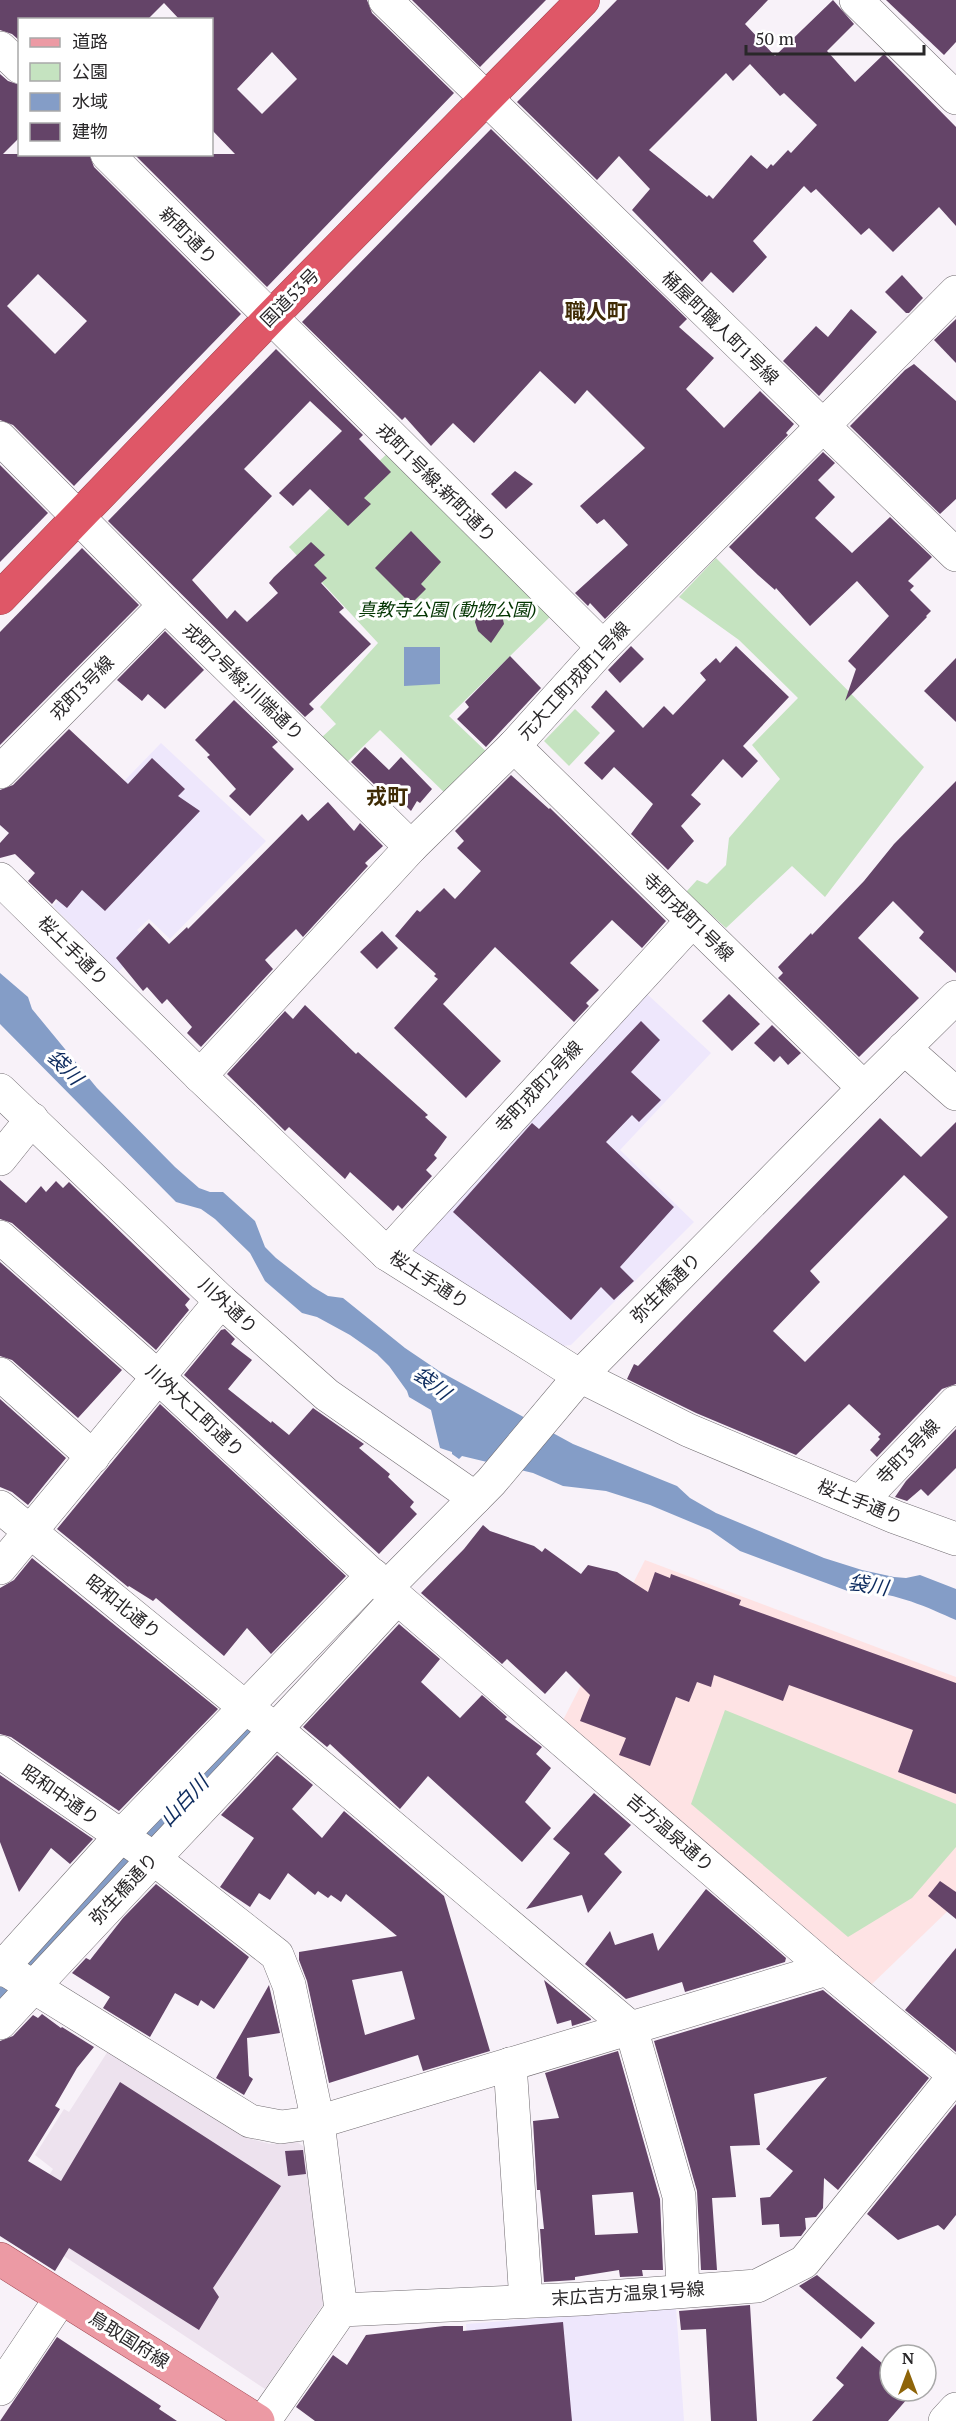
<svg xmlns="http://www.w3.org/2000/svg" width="956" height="2421" viewBox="0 0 956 2421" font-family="'PT Serif','Noto Sans JP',serif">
<rect width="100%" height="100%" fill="#f8f2f9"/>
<g fill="#eee7fc">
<path d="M161 743 266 841 170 939 149 919 137 930 148 943 118 972 53 906 92 863 67 840Z"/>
<path d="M647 994 711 1053 620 1150 694 1222 571 1345 563 1346 405 1253Z"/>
<path d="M676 2307 684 2421H473L466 2324Z"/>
</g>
<path fill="#ede2ee" d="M108 2051 248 2138 270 2144 297 2142 307 2149 329 2296 265 2389 17 2225 53 2169 35 2155 64 2109 69 2112Z"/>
<path fill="#fee3e4" d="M645 1560 956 1677V1903L870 1986 560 1726Z"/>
<g fill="#c5e3c0">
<path d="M392 449 556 611 449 716 492 757 451 799 380 730 345 764 320 739 336 724 320 707 378 643 289 547Z"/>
<path d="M716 558 924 767 825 897 792 866 726 928 686 892 697 880 707 884 726 865 729 838 780 779 752 745 798 698 739 640 679 597Z"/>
<path d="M575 709 600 733 569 766 544 741Z"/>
<path d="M725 1710 956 1804V1847L912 1898 848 1937 691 1804Z"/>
</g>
<g fill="#849dc7">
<path d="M404 647H440V684L404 686Z"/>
<path d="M0 973 28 997 32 1009 97 1088 175 1167 199 1188 210 1192H223L255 1221 265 1247 276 1258 313 1287 328 1296 343 1298 405 1348 439 1371 573 1444 677 1486 690 1498 716 1513 824 1558 862 1570 894 1577 906 1578 920 1575 956 1589V1620C925 1606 888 1589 853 1593L740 1551 710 1530 650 1505 606 1491 563 1486 533 1473 462 1456 459 1459 452 1454V1452L440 1448 431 1410 409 1397 407 1391 389 1366 377 1354 350 1335 317 1317 302 1313 265 1281 250 1253 215 1219 201 1209 176 1202 0 1024Z"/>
</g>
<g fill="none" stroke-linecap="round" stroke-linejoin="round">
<path stroke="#849dc7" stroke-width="44" d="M0 1995 237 1747"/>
</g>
<g fill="#644468" fill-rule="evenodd">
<path d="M0 0H367L372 13 454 93 267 287 134 154H235L212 130V20H180L164 3 147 20H20V41L12 34 0 30ZM272 52 297 79 262 114 237 89Z"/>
<path d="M412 0H546L480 67Z"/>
<path d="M617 0H768L745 24 775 56 833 0 854 24 827 51 855 82 884 54 956 127V226L939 207 893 252 869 228 861 235 816 189 811 193 804 186 753 241 767 257 733 293 711 272 702 282 632 210 650 189 619 156 597 180 517 102ZM750 64 780 96 784 93 817 125 791 153 788 150 773 166 771 164 767 169 751 155 713 199 709 195 707 197 649 150 726 73 733 81Z"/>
<path d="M886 0H956V42L944 55Z"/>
<path d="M0 74 8 81 20 85V137L3 154H89L94 167 241 314 74 486 13 425 0 420ZM38 274 87 321 55 354 7 306Z"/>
<path d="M491 129 687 319 679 327 714 358 686 389 724 428 760 391 794 424 786 433 788 435 605 619 590 603 588 606 575 593 628 545 604 519 597 524 580 506 645 448 587 390 575 404 540 371 474 443 453 423 431 446 405 417 402 420 302 322Z"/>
<path d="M902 275 923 298 909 313H906L885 292Z"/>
<path d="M851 309 877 332 819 396 783 361 816 326 828 337Z"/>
<path d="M956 319V363L934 340Z"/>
<path d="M276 349 363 435 359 439 391 472 364 498 371 504 348 526 310 489 293 506 279 493 342 431 310 401 244 469 272 496 192 580 227 619 235 610 247 622 278 593 269 583 274 577 311 542 325 555 314 565 327 578 321 583 344 608 339 612 371 644 309 704 314 709 305 717 108 521Z"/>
<path d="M914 364 956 401V499L940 514 850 426 905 370Z"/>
<path d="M823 452 835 463 818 480 835 497 815 518 852 553 890 517 932 557 908 581 914 586 910 590 931 611 926 616 927 617 845 701 856 669 848 661 889 616 857 581 810 626 776 588 775 590 758 575 729 547Z"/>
<path d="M0 465 48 513 0 562Z"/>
<path d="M515 471 533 484 506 509 491 494Z"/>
<path d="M411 531 441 562 421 584 426 589 411 604 375 568Z"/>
<path d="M82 548 139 605 0 745V632Z"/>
<path d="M491 608 502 615 504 624 491 643 478 631 475 622 478 613Z"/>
<path d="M165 631 204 670 165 709 148 694 142 701 117 680Z"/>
<path d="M631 646 644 659 620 683 608 670Z"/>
<path d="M736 646 789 697 743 746 758 761 742 778 723 759 691 795 701 804 681 826 694 841 668 870 631 834 653 804 614 767 602 780 584 763 615 731 591 707 606 690 643 728 664 706 673 715 706 680 700 673 716 658 720 663Z"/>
<path d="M510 656 541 688 486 747 457 719 469 707 465 702Z"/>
<path d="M956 658V722L924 691Z"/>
<path d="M234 700 278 742 272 747 294 769 250 816 229 796 236 789 207 757 210 755 195 740Z"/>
<path d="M69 729 128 784 152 758 185 789 178 796 200 811 105 911 82 890 67 908 56 899 52 904 28 881 35 873 15 854 0 858V843L9 833 0 825V790L13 785Z"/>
<path d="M365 747 389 770 401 757 432 789 420 803 417 801 411 811 386 786 381 791 351 762Z"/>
<path d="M511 775 549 809 550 808 666 921 642 948 612 920 570 963 599 990 586 1003 589 1006 574 1022 495 947 443 1004 501 1061 466 1098 394 1028 438 979 434 976 436 974 395 936 417 910 420 912 444 888 455 899 481 871 457 848 464 841 455 831Z"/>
<path d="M956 781V973L919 938 924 932 893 901 858 938 919 998 859 1057 778 978 783 973 778 967 811 933 812 935 864 881 894 844Z"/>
<path d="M328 802 354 831 360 823 383 846 365 863 368 866 303 937 296 929 265 960 273 969 201 1047 187 1033 192 1027 167 999 162 1004 147 987 143 991 116 958 149 923 169 944 187 927 188 929 302 814 308 821Z"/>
<path d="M382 931 398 948 377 969 360 952Z"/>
<path d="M729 994 760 1024 732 1051 702 1021Z"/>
<path d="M305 1005 356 1054 358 1052 428 1115 425 1117 447 1137 434 1155 437 1158 426 1170 432 1176 402 1209 398 1205 393 1211 350 1172 345 1179 289 1127 285 1131 227 1074 285 1011 293 1019Z"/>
<path d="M641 1021 660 1040 631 1072 661 1100 639 1122 632 1115 606 1142 674 1207 620 1267 634 1281 614 1300 601 1287 571 1320 453 1212 532 1123 539 1129Z"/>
<path d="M772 1025 801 1053 788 1065 780 1056 774 1062 754 1043Z"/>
<path d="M880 1118 921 1157 956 1122V1384L942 1389 877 1457 870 1450 880 1439 878 1437 881 1434 849 1404 796 1455 696 1413 627 1379 634 1364 638 1366ZM904 1175 948 1217 805 1362 773 1331 820 1282 810 1271Z"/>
<path d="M0 1180 26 1203 41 1186 46 1192 56 1181 63 1188 69 1182 190 1299 185 1305 189 1310 156 1350 12 1223 0 1219Z"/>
<path d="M0 1262 122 1370 78 1418 12 1360 0 1356Z"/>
<path d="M225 1329 235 1339 231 1344 252 1360 228 1389 271 1423 272 1421 289 1435 313 1408 364 1444 359 1448 390 1474 388 1477 414 1502 410 1507 417 1514 379 1554 184 1375 221 1330Z"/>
<path d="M0 1399 66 1458 28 1505 12 1492 0 1487Z"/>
<path d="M160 1404 346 1576 271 1654 247 1628 224 1656 156 1598 153 1601 129 1586 128 1587 57 1529Z"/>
<path d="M956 1429V1468L928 1496 921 1489 907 1501 895 1497 906 1481Z"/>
<path d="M483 1525 490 1531 534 1546 542 1552 545 1548 581 1574 588 1565 617 1572 648 1592 655 1572 670 1578 671 1574 741 1600 739 1605 956 1683V1794L898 1772 913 1730 789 1685 783 1701 714 1675 711 1687 697 1682 689 1702 676 1697 650 1766 619 1755 626 1738 580 1721 590 1695 566 1671 545 1694 507 1659 502 1664 421 1593 464 1549Z"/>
<path d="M32 1558 218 1709 119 1811 11 1737 0 1734V1588L14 1580Z"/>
<path d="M399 1624 440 1659 421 1682 460 1718 482 1695 507 1717 505 1719 542 1747 536 1754 551 1768 525 1802 551 1828 522 1862 428 1776 400 1809 330 1744 327 1747 303 1727Z"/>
<path d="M277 1755 313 1785 292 1809 322 1838 344 1811 444 1896 490 2051 423 2071 418 2055 329 2083 307 1981 299 1960V1952L397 1936 346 1894 341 1902 331 1895 328 1898 318 1891 315 1895 288 1873 270 1900 259 1893 250 1907 220 1887 254 1838 221 1815ZM402 1971 415 2019 365 2035 352 1980Z"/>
<path d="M0 1775 93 1839 70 1864 51 1848 19 1892 0 1842Z"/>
<path d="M594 1793 631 1825 604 1854 622 1872 588 1913 582 1895 526 1909 570 1853 553 1839Z"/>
<path d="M940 1881 956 1892V1919L928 1896Z"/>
<path d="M156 1884 249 1957 214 2009 201 2000 198 2006 175 1993 150 2037 103 2008 110 1997 72 1973 86 1958 90 1960 123 1918Z"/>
<path d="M706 1889 786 1958 785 1962 685 1992 682 1982 626 1999 585 1964 610 1931 615 1945 653 1933 658 1951Z"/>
<path d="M956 1948V2052L905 2010Z"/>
<path d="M544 1980 591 2019V2020L572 2026 571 2020 557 2024Z"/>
<path d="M269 1985 280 2033 247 2038 249 2076 253 2079 244 2095 216 2078Z"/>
<path d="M823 1990 929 2078 838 2190 824 2178 823 2208 816 2217 805 2218 806 2229 801 2236 780 2237 779 2224 762 2225 760 2198 770 2197 793 2171 766 2149 827 2077 754 2094 760 2145 730 2146 736 2197 712 2198 717 2270H701L697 2191 654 2041Z"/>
<path d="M42 2014 61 2028 62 2027 94 2047 77 2068 55 2106 60 2109 28 2161 61 2181 120 2082 281 2186 213 2288 219 2297 199 2330 69 2248 55 2271 0 2236V2041L13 2036 33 2015 38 2018Z"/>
<path d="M618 2051 660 2199 663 2270H642L643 2276 620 2277 619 2270 575 2277V2280L544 2282 540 2229H544L540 2190H537L533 2121 559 2118 545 2073ZM633 2192 638 2233 595 2235 592 2195Z"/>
<path d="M956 2104V2215L944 2230 938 2225 898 2240 867 2214Z"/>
<path d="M303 2150 306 2174 288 2176 285 2151Z"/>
<path d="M817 2275 875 2323 861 2339 799 2286Z"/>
<path d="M750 2305 757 2421H711L706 2329 681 2330 679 2311Z"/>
<path d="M563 2322 572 2421H315L296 2407 333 2355 347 2365 366 2335 444 2326H463V2331Z"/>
<path d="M57 2337 161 2406 159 2409 177 2421H0Z"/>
<path d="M862 2346 890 2370V2391H914L888 2421H812L844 2385 836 2378Z"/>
</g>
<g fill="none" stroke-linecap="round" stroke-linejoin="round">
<g stroke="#716c71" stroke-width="34">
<g id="minor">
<path d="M385 0 956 555"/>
<path d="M856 0 956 98"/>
<path d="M0 48 20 67"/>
<path d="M107 154 603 647"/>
<path d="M0 438 165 605 411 847"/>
<path d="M514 746 864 1088"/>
<path d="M0 772 165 605"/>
<path d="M0 879 200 1076 387 1254 580 1376 688 1430 895 1517 956 1539"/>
<path d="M904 1048 956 1094"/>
<path d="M200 1076 411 847 514 746 603 647 956 292"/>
<path d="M0 1090 221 1301 327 1395 475 1498"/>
<path d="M0 1159 32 1119"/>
<path d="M0 1237 157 1376 386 1588 827 1969 956 2076"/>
<path d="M387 1254 692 921"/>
<path d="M0 1374 93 1457"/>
<path d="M860 1502 956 1402"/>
<path d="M0 1507 246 1708 277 1730 631 2028 679 2196 683 2291"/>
<path d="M0 1568 221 1301"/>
<path d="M386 1588 491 1482 580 1376 864 1088 956 997"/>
<path d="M0 1752 153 1858 277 1955 289 1985 318 2122 341 2310"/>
<path d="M0 1966 250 2121 281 2127 318 2122 827 1969"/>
<path d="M0 1970 120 1837 373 1575"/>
<path d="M0 2023C132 1880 267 1741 397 1598"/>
<path d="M510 2064 526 2301"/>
<path d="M0 2389 61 2298"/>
<path d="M264 2421 341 2310 581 2299 757 2286 804 2262 956 2074"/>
<path d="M945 2421 956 2409"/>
</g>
</g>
<g stroke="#9f4651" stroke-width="34">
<path id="major" d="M0 2259 258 2421"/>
</g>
<g stroke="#9f4651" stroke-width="34">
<path id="highway" d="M0 598 270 318 583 0"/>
</g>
<use href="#minor" stroke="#fff" stroke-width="33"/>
<use href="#major" stroke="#ec9aa4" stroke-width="33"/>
<use href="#highway" stroke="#df5767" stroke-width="33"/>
</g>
<g text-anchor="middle" stroke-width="6" stroke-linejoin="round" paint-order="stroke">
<g font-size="18" fill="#292729" stroke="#fff">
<text transform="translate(188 236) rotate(45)" y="6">新町通り</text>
<text transform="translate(290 298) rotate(-45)" y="6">国道53号</text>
<text transform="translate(720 328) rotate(44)" y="6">桶屋町職人町1号線</text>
<text transform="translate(436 483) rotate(45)" y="6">戎町1号線;新町通り</text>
<text transform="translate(574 681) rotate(-47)" y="6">元大工町戎町1号線</text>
<text transform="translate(243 682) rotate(44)" y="6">戎町2号線;川端通り</text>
<text transform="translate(82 688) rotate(-45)" y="6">戎町3号線</text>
<text transform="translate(688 917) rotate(44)" y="6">寺町戎町1号線</text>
<text transform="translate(73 951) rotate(45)" y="6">桜土手通り</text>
<text transform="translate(539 1087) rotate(-47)" y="6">寺町戎町2号線</text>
<text transform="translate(429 1280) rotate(33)" y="6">桜土手通り</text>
<text transform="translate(666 1288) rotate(-45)" y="6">弥生橋通り</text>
<text transform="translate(228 1306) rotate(43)" y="6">川外通り</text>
<text transform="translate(195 1411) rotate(43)" y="6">川外大工町通り</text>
<text transform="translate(908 1452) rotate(-46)" y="6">寺町3号線</text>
<text transform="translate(860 1502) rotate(22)" y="6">桜土手通り</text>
<text transform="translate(123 1607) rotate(39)" y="6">昭和北通り</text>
<text transform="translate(60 1795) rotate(35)" y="6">昭和中通り</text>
<text transform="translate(670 1833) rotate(41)" y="6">吉方温泉通り</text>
<text transform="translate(124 1889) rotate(-47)" y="6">弥生橋通り</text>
<text transform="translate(628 2294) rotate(-4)" y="6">末広吉方温泉1号線</text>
<text transform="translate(129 2340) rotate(32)" y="6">鳥取国府線</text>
</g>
<g font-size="18" font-style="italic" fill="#023400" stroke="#fff">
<text x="447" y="616">真教寺公園 (動物公園)</text>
</g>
<g font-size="20" font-style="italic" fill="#0d2b5e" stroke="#fff">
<text transform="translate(65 1067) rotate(46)" y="7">袋川</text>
<text transform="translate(432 1383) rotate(38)" y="7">袋川</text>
<text transform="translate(868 1585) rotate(9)" y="7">袋川</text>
<text transform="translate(184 1801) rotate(-47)" y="7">山白川</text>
</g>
<g font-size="21" font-weight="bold" fill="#3f2b04" stroke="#fff">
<text x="596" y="319">職人町</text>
<text x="387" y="804">戎町</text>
</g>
</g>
<rect x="18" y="18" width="195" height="138" fill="#ffffff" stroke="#a9a9a9" stroke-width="1.5"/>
<rect x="30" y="38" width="30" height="9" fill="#ec9aa4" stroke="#a9a9a9" stroke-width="1.5"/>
<text x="72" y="48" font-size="18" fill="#292729">道路</text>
<rect x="30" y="63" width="30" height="18" fill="#c5e3c0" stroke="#a9a9a9" stroke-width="1.5"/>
<text x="72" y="78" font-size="18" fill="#292729">公園</text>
<rect x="30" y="93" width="30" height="18" fill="#849dc7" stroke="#a9a9a9" stroke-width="1.5"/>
<text x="72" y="108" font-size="18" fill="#292729">水域</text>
<rect x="30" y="123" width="30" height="18" fill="#644468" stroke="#a9a9a9" stroke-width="1.5"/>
<text x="72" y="138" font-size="18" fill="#292729">建物</text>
<g transform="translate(908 2373)"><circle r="28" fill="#ffffff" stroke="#a9a9a9" stroke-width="1.5"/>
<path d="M0-4.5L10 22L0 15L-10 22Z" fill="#8e6409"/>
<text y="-9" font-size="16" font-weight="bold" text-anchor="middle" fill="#292729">N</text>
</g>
<path d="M746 45v9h178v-9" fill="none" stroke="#292729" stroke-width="3"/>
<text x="755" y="45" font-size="18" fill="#292729" stroke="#ffffff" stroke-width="4.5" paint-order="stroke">50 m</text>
</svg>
